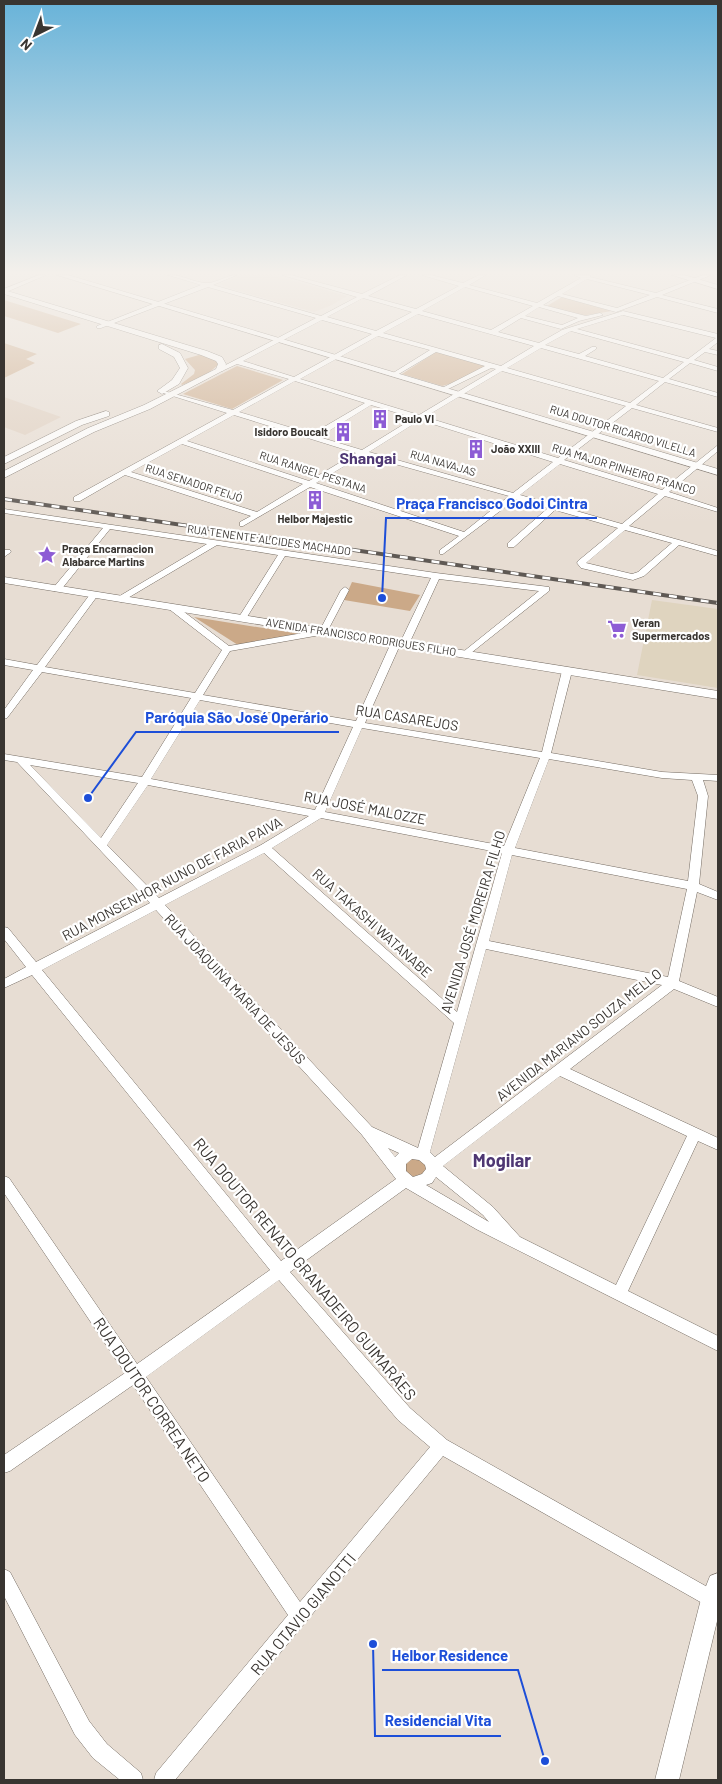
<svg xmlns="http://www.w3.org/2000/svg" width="722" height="1784" viewBox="0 0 722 1784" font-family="Barlow,sans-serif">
<rect width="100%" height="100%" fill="#e7ddd3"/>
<g fill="#dfcfc0">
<path d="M242 275H272L347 296 332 305 314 312 232 289 220 284Z"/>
<path d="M4 397 61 417 25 435 4 427Z"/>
</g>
<path fill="#dfd4bf" d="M652 600 718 609V688L637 675Z"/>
<g fill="#cba988">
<path d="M562 297 612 311 581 316 547 306Z"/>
<path d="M4 300 81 324 58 333 4 316Z"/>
<path d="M4 343 37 354 26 359 35 363 4 378Z"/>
<path d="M436 352 486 366 453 383 442 386 402 374Z"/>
<path d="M199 355H205L218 362V365L205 376 182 385 181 384 194 374 195 370 185 359Z"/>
<path d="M237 366 283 380 232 409 183 394Z"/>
<path d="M352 582 420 595 410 611 344 600Z"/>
<path d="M194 617 300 634 238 645Z"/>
<path d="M412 1158 420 1159 427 1167 425 1173 412 1177 406 1174 404 1164Z"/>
</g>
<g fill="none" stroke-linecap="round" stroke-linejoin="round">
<g stroke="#756c63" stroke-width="1">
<g id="minor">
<path d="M39 275H46L4 293V289Z"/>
<path d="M168 275C182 274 194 283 207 283 217 283 226 275 237 275L213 285 321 316 357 297 282 275H291L362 294 400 275H407L368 296 416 309 459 286 422 275H431L463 283 479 275H486L469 285 537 303 581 278 574 275H590V277L656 293 703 275H711L662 295 718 309V313L657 297 616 312 558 296 543 305 586 316 600 313 603 315 579 321 561 329 521 318 498 332 539 343 562 330 623 311 718 334V342L709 349 718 351V355L705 352 694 360 718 367V371L690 363 669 379 718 393V397L665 382 636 405 718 428V432L632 408 564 460 662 490 718 445V451L669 492 718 508V512L665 496 629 526 718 551V556L679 545 644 576 633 580 581 568 577 563 578 561 618 528 555 510 514 547H508V543L548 508 516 499 443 554H440V550L459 536 310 487 243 526H240V522L251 516 125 475 80 501H74V497L227 413 160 392V390L233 410 289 379 237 364 222 371H218V369L316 318 208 287 101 328H97V326L201 285ZM587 279 650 295 617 308 562 294ZM465 287 533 306 491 330 422 311ZM363 298 412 312 376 331 327 317ZM539 307 578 318 562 325 525 316ZM418 314 534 346 501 366 383 333ZM623 315 716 338 688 359 577 329ZM322 320 372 334 294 377 243 361ZM571 331 684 362 663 378 585 356 596 349V347H592L579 354 545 345ZM378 336 430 350 393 373V375H397L436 352 485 366 442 388V390H446L491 368 496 369 419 415 300 379ZM541 348 659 381 630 403 507 368ZM502 371 626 406 558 458 425 417ZM295 381 365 403 312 434 239 412ZM371 405 414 418 362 450 319 437ZM234 415 356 453 309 481 187 441ZM420 420 553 462 513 493 369 452ZM182 444 303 484 257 512 131 472ZM363 455 509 496 464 532 316 483ZM560 464 658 494 622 524 520 495ZM625 530 672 543 638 572 632 574 586 563Z"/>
<path d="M4 509 436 573 549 587V591L466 657 461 654 463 652 539 591 439 579 409 644 404 647 400 645 365 723 542 752 562 671 567 668 572 671 551 753 662 772 718 775V781L703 780 708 796 699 884 718 892V900L697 892 679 981 718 997V1007L674 989 570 1069 718 1138V1150L698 1141 628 1291 718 1336V1351L476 1229 406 1188 290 1272 410 1408 447 1440 718 1593V1612L443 1456 175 1780H154L156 1773 288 1615 133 1385 10 1471 4 1473V1455L125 1373 4 1193V1176L9 1178 137 1364 270 1270 32 975 4 988V979L26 967 4 939V927L8 928 36 962 150 903 17 762 4 760V754L142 777 191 698 42 672 7 718 4 719V710L33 670 4 665V659L37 665 91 593 94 592 98 595 45 667 195 693 222 650 169 609V605H175L229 646 320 630 341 590 345 587 349 590 326 634 230 651 203 695 356 721 391 643 396 640 400 643 431 578 285 556 247 617 243 620 239 617 278 555 217 545 121 602 117 599 118 597 207 544 110 529 60 591H54V587L103 528 4 513ZM200 700 353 727 315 810 151 779ZM362 728 540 758 504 846 325 812ZM549 759 662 778 692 780 698 796 688 881 515 848ZM30 765 138 783 101 838ZM148 785 309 816 261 845 159 898 107 845ZM321 818 502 853 457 1012 272 848ZM264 853 454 1023 418 1148 372 1127 165 905ZM512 855 687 889 668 977 489 941ZM156 910 362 1135 396 1179 281 1261 42 970ZM486 949 662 985 435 1157 430 1152ZM560 1076 687 1136 616 1285 520 1237 493 1207 443 1166ZM388 1148 399 1153 395 1157ZM412 1159 419 1160 425 1165 426 1169 422 1174 413 1177 406 1171V1164ZM436 1177 483 1215 489 1222 426 1185 432 1183ZM279 1280 398 1420 430 1447 300 1602 146 1377Z"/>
<path d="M4 550H10L11 552 4 557Z"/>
<path d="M4 1569 10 1572 89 1721 107 1744 141 1773 143 1780H120L93 1758 75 1735 4 1596Z"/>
</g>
</g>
<g stroke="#756c63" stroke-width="1">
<g id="tertiary">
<path d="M57 275H68L718 469V475Z"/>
<path d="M718 1573V1617L679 1780H655L701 1599 710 1576Z"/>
</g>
</g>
<g stroke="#756c63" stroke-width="1">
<g id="secondary">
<path d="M672 275H684L718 285V289Z"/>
<path d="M4 290 207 351 222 357 226 364 224 370 150 409 94 432 4 478V471L88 428 144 405 216 369 218 364 216 361 201 355 4 294Z"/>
<path d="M162 344 180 353 188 368 179 384 162 394 157 391 172 380 180 368 174 357 159 349V345Z"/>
<path d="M106 411 109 412V416L82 425 4 464V457L76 421Z"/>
<path d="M4 577 718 691V699L4 583Z"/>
</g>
</g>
<use href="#minor" fill="#fff" fill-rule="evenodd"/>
<use href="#tertiary" fill="#fff" fill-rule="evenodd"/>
<use href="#secondary" fill="#fff" fill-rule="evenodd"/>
<g stroke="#5f5954" stroke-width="4">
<path id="rail" d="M4 499 718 603"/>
</g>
<use href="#rail" stroke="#fff" stroke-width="2.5" stroke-dasharray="8" stroke-linecap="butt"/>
</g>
<linearGradient id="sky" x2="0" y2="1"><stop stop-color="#68b3d9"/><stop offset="0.52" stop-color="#f4f0eb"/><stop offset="1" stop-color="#f4f0eb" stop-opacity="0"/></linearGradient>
<rect width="722" height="524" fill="url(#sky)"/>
<defs>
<g id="building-bare" transform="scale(1.5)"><path d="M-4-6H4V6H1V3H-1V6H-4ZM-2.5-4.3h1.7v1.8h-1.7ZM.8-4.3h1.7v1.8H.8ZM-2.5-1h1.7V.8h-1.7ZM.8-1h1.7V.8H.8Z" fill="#8d5cd5" stroke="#fff" stroke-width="2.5" paint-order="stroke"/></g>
<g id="sight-bare" transform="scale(1.5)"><path d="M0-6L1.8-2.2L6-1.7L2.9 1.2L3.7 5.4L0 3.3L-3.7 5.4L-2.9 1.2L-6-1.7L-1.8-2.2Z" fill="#8d5cd5" stroke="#fff" stroke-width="2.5" paint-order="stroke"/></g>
<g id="supermarket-bare" transform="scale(1.5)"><path d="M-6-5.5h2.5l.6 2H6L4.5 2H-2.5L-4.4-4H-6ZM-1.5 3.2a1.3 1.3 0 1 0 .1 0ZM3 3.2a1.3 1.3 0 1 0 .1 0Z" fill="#8d5cd5" stroke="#fff" stroke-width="2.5" paint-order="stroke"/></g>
</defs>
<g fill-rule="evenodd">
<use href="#building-bare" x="380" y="419"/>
<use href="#building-bare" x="343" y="432"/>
<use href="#building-bare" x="476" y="449"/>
<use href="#building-bare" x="315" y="500"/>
<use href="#sight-bare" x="47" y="555"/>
<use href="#supermarket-bare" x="617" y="629"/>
</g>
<g text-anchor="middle" stroke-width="4.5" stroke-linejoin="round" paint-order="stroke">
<g font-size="11" font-weight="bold" fill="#393531" stroke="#fff" text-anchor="start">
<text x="395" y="423">Paulo VI</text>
<text x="328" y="436" text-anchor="end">Isidoro Boucalt</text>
<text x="491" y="453">João XXIII</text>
<text x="315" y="523" text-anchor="middle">Helbor Majestic</text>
<text x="62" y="553">Praça Encarnacion<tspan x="62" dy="13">Alabarce Martins</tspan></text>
<text x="632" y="627">Veran<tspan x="632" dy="13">Supermercados</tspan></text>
</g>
<g font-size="11" fill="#393531" stroke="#fff">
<text transform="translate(623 431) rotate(17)" y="4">RUA DOUTOR RICARDO VILELLA</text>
<text transform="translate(443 463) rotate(16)" y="4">RUA NAVAJAS</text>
<text transform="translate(624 469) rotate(17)" y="4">RUA MAJOR PINHEIRO FRANCO</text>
<text transform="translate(313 472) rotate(18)" y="4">RUA RANGEL PESTANA</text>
<text transform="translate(194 483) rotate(18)" y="4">RUA SENADOR FEIJÓ</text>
<text transform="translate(269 540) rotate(8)" y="4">RUA TENENTE ALCIDES MACHADO</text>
<text transform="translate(361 637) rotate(9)" y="4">AVENIDA FRANCISCO RODRIGUES FILHO</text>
</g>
<g font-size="14" fill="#393531" stroke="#fff">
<text transform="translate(407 718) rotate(9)" y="5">RUA CASAREJOS</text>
<text transform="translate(365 808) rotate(11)" y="5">RUA JOSÉ MALOZZE</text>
<text transform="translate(172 879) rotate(-28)" y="5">RUA MONSENHOR NUNO DE FARIA PAIVA</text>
<text transform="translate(473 922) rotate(-73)" y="5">AVENIDA JOSÉ MOREIRA FILHO</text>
<text transform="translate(372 923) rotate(42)" y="5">RUA TAKASHI WATANABE</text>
<text transform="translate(235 989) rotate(47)" y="5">RUA JOAQUINA MARIA DE JESUS</text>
<text transform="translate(579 1035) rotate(-38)" y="5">AVENIDA MARIANO SOUZA MELLO</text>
</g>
<g font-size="16" font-weight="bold" fill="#4e3773" stroke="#fff">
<text x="368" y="464">Shangai</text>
</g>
<g font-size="16" fill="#393531" stroke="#fff">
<text transform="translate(305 1269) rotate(50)" y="6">RUA DOUTOR RENATO GRANADEIRO GUIMARÃES</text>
<text transform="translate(152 1400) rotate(56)" y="6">RUA DOUTOR CORREA NETO</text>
<text transform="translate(303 1614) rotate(-50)" y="6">RUA OTAVIO GIANOTTI</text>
</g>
<g font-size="18" font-weight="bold" fill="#4e3773" stroke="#fff">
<text x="502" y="1167">Mogilar</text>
</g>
</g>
<path fill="none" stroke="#1d4ed8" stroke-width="2" d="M382 598L386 518H597M88 798L136 732H339M545 1761L518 1670H382M373 1644L375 1736H501"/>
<g fill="#1d4ed8" stroke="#fff" stroke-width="2">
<circle cx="382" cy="598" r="5"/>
<circle cx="88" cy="798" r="5"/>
<circle cx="545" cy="1761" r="5"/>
<circle cx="373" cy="1644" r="5"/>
</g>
<g font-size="15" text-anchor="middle" font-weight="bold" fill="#1d4ed8" stroke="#fff" stroke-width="4.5" stroke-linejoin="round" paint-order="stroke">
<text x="492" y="509">Praça Francisco Godoi Cintra</text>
<text x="237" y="723">Paróquia São José Operário</text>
<text x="450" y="1661">Helbor Residence</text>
<text x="438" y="1726">Residencial Vita</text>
</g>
<rect width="722" height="1784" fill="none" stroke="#393531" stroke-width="10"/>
<g transform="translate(35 35) rotate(222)" stroke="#ffffff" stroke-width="4" paint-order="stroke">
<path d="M0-4L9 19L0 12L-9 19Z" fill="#393531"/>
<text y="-8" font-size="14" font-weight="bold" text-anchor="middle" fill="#393531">N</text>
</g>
</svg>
